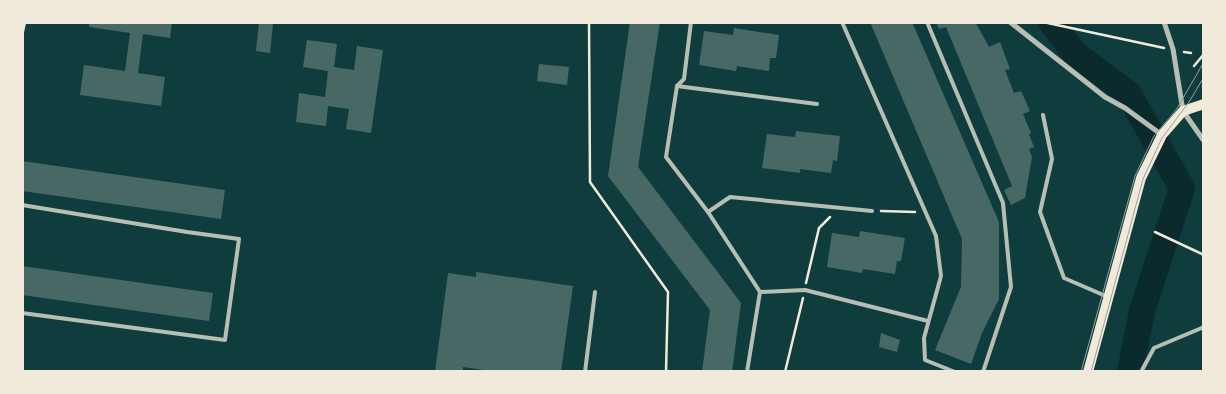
<svg xmlns="http://www.w3.org/2000/svg" width="1226" height="394" viewBox="0 0 1226 394" font-family="Arial,sans-serif">
<rect width="100%" height="100%" fill="#0f3d3e"/>
<g fill="none" stroke-linecap="round" stroke-linejoin="round">
<path stroke="#0a2a2b" stroke-width="26" d="M1051 22 1075 54 1128 93 1182 188 1142 311 1130 372"/>
</g>
<g fill="#486865">
<path d="M89 22H172L170 38 143 34 138 73 165 77 161 106 80 95 84 65 125 71 130 33 89 27Z"/>
<path d="M259 22 273 24 270 53 256 51Z"/>
<path d="M630 22H660L638 167 741 303 732 372H702L710 310 608 176Z"/>
<path d="M870 22H912L999 222V299L982 333 971 364 935 350 961 287 962 239Z"/>
<path d="M936 22H972L977 25 989 47 1000 42 1010 69 1005 70 1014 93 1021 91 1030 111 1023 114 1031 133 1029 134 1034 147 1029 149 1032 157 1025 198 1011 205 1004 190 1012 186 946 27 939 29Z"/>
<path d="M734 28 779 35 776 58H770L769 71 737 66 736 71 699 65 704 31 733 35Z"/>
<path d="M307 40 337 44 334 67 354 70 357 46 383 50 371 133 346 129 349 109 328 106 326 126 296 122 299 93 325 97 328 71 303 67Z"/>
<path d="M539 64 569 67 567 85 537 81Z"/>
<path d="M796 131 840 136 837 161 833 160 831 173 800 169V173L762 168 767 134 795 137Z"/>
<path d="M22 161 225 190 221 219 22 191Z"/>
<path d="M860 231 905 238 901 261H897L895 274 863 269 862 273 827 267 832 233 859 237Z"/>
<path d="M22 266 213 293 209 321 22 295Z"/>
<path d="M476 272 573 286 561 372H498L463 367V372H435L448 273 476 277Z"/>
<path d="M881 333 900 340 897 352 879 347Z"/>
</g>
<g fill="none" stroke-linecap="round" stroke-linejoin="round">
<g stroke="#f1e9da" stroke-width="2.5">
<path d="M589 22 590 182 668 292 666 372"/>
<path d="M1043 22 1164 48"/>
<path d="M22 36 25 22"/>
<path d="M1184 52 1191 53"/>
<path d="M1194 66 1204 54"/>
<path d="M881 211 915 212"/>
<path d="M1155 232 1204 255"/>
<path d="M806 283 819 228 830 217"/>
<path d="M785 372 803 298"/>
</g>
<g stroke="#b8beb3" stroke-width="4">
<path d="M691 22 684 79 677 86 666 157 708 212 760 292 747 372"/>
<path d="M842 22 936 236 941 276 924 338 925 360 955 372"/>
<path d="M927 22 1003 203 1011 287 983 372"/>
<path d="M677 86 817 104"/>
<path d="M1043 115 1052 159 1040 212 1064 278 1108 297"/>
<path d="M22 205 187 232 239 239 225 340 22 313"/>
<path d="M708 212 730 197 872 211"/>
<path d="M760 292 805 290 928 321"/>
<path d="M585 372 595 292"/>
<path d="M1141 372 1154 348 1204 327"/>
</g>
<g stroke="#b8beb3" stroke-width="5">
<path d="M1010 22 1105 97 1125 108 1162 135"/>
<path d="M1164 22 1173 49 1183 111 1204 141"/>
</g>
<path stroke="#f1e9da" stroke-width="10" d="M1088 372 1141 178 1162 135 1183 111 1204 104"/>
<g stroke="#97a49c" stroke-width="1">
<path d="M1081 372 1135 176 1154 136 1176 110 1204 62"/>
<path d="M1091 372 1143 179 1162 138 1189 102 1204 77"/>
</g>
</g>
<rect width="1226" height="394" fill="none" stroke="#f1e9da" stroke-width="48"/>
</svg>
